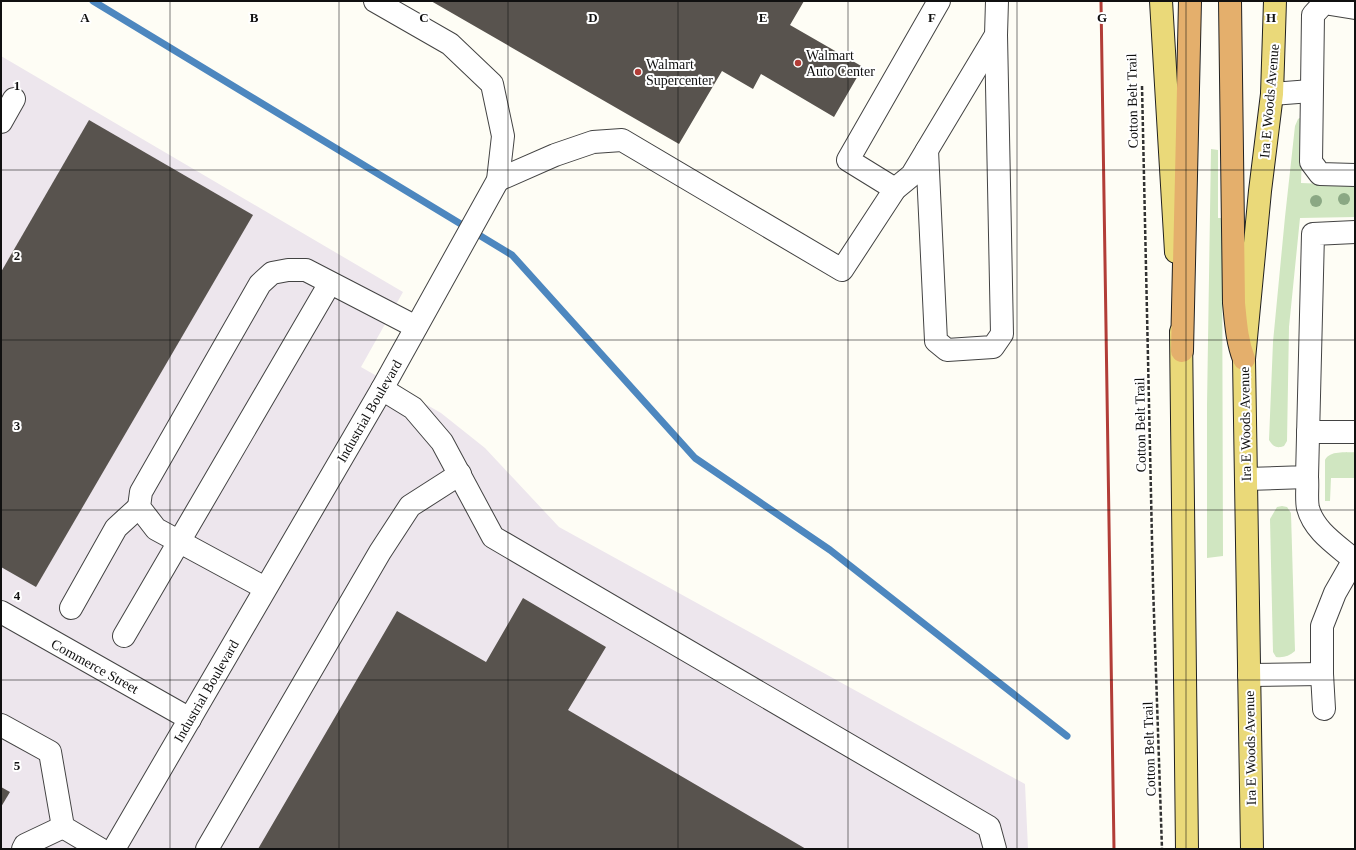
<svg xmlns="http://www.w3.org/2000/svg" width="1356" height="850" viewBox="0 0 1356 850" font-family="Georgia,serif">
<rect width="100%" height="100%" fill="#fefdf5"/>
<path fill="#ede6ed" d="M1 56 403 292 361 367 441 413 485 448 559 527 1025 784 1028 849H1Z"/>
<g fill="#d0e6c1">
<path d="M1303 116 1301 183 1355 185V217L1300 218 1289 327 1287 441 1284 446C1276 449 1273 446 1269 440L1273 342 1285 217 1295 126 1298 119Z"/>
<path d="M1211 149 1218 150V218H1222L1223 556 1207 558V406Z"/>
<path d="M1355 452V478H1331L1330 501H1325V460C1330 450 1345 453 1355 452Z"/>
<path d="M1282 506 1287 507 1291 513 1295 651C1289 656 1284 658 1276 657L1273 652 1270 519 1277 507Z"/>
</g>
<g fill="none" stroke-linecap="round" stroke-linejoin="round">
<path stroke="#4d87bf" stroke-width="7" d="M93 1 512 255 695 458 830 550 1067 736"/>
</g>
<g fill="#58534e">
<path d="M431 1H804L790 25 863 67 834 117 761 74 753 89 722 71 679 144Z"/>
<path d="M89 120 253 215 36 587 1 567V272Z"/>
<path d="M523 598 606 647 568 710 806 849H258L397 611 486 662Z"/>
<path d="M1 787 10 792 1 807Z"/>
</g>
<g fill="none" stroke-linecap="round" stroke-linejoin="round">
<g stroke="#434343" stroke-width="24">
<g id="minor">
<path d="M1355 8 1324 3 1313 15 1311 162 1320 174 1355 175"/>
<path d="M1272 94 1311 91"/>
<path d="M1 122 14 99"/>
<path d="M927 150 936 341 947 350 993 347 1002 334 996 35"/>
<path d="M498 180 555 155 593 142 622 140 842 270 895 189 912 175 996 35 997 1"/>
<path d="M895 189 848 160 939 1"/>
<path d="M382 389 413 408 442 442 493 537 989 827 995 849"/>
<path d="M1308 432H1355"/>
<path d="M1307 477C1308 487 1306 499 1308 508 1314 531 1337 545 1353 559"/>
<path d="M1246 479 1307 477 1313 234 1355 232"/>
<path d="M265 588 156 529 139 507 141 492 260 284 272 273 288 270H306L416 327"/>
<path d="M71 608 116 528 139 507"/>
<path d="M1 612 190 719"/>
<path d="M124 636 330 283"/>
<path d="M1249 675 1322 674"/>
<path d="M1324 709 1322 674V626L1335 593 1355 558"/>
<path d="M1 725 50 752 63 827 100 849"/>
<path d="M23 849 25 845 63 827"/>
<path d="M114 849 382 389 498 180 503 136 492 84 450 44 375 1"/>
<path d="M207 849 380 552 410 506 460 474"/>
</g>
</g>
<g stroke="#212121" stroke-width="24">
<g id="major">
<path d="M1161 1 1176 252"/>
<path d="M1181 332 1187 849"/>
<path d="M1252 849 1244 359 1260 191 1272 94 1275 1"/>
</g>
</g>
<g stroke="#212121" stroke-width="24">
<g id="highway">
<path d="M1230 1 1234 303C1236 323 1237 341 1244 359"/>
<path d="M1182 351 1190 1"/>
</g>
</g>
<path stroke="#323232" stroke-width="2.5" stroke-dasharray="4 2" stroke-linecap="butt" d="M1142 86 1153 585 1162 849"/>
<use href="#minor" stroke="#fff" stroke-width="22"/>
<use href="#major" stroke="#ead979" stroke-width="22"/>
<use href="#highway" stroke="#e4af6c" stroke-width="22"/>
<path stroke="#b23d37" stroke-width="3" d="M1101 1 1114 849"/>
</g>
<g fill="#8ba884">
<circle cx="1344" cy="199" r="6"/>
<circle cx="1316" cy="201" r="6"/>
</g>
<path fill="none" stroke="#101010" stroke-width="1" stroke-opacity="0.55" d="M170 1V849M339 1V849M508 1V849M678 1V849M848 1V849M1017 1V849M1186 1V849M1 170H1355M1 340H1355M1 510H1355M1 680H1355"/>
<g fill="#b23d37" stroke="#fff" stroke-width="1.5">
<circle cx="798" cy="63" r="4"/>
<circle cx="638" cy="72" r="4"/>
</g>
<g text-anchor="middle" stroke-width="4" stroke-linejoin="round" paint-order="stroke">
<g font-size="14" fill="#101010" stroke="#fff" text-anchor="start">
<text x="806" y="60">Walmart<tspan x="806" dy="16">Auto Center</tspan></text>
<text x="646" y="69">Walmart<tspan x="646" dy="16">Supercenter</tspan></text>
</g>
<g font-size="14" fill="#101010" stroke="#fff">
<text transform="translate(1132 101) rotate(-91)" y="5">Cotton Belt Trail</text>
<text transform="translate(1269 101) rotate(-85)" y="5">Ira E Woods Avenue</text>
<text transform="translate(369 411) rotate(-60)" y="5">Industrial Boulevard</text>
<text transform="translate(1245 424) rotate(-91)" y="5">Ira E Woods Avenue</text>
<text transform="translate(1140 425) rotate(-91)" y="5">Cotton Belt Trail</text>
<text transform="translate(95 666) rotate(29)" y="5">Commerce Street</text>
<text transform="translate(206 691) rotate(-60)" y="5">Industrial Boulevard</text>
<text transform="translate(1250 748) rotate(-91)" y="5">Ira E Woods Avenue</text>
<text transform="translate(1149 749) rotate(-92)" y="5">Cotton Belt Trail</text>
</g>
</g>
<g font-size="13" text-anchor="middle" font-weight="bold" fill="#101010" stroke="#fff" stroke-width="4" stroke-linejoin="round" paint-order="stroke">
<text x="85" y="22">A</text>
<text x="254" y="22">B</text>
<text x="424" y="22">C</text>
<text x="593" y="22">D</text>
<text x="763" y="22">E</text>
<text x="932" y="22">F</text>
<text x="1102" y="22">G</text>
<text x="1271" y="22">H</text>
<text x="17" y="90">1</text>
<text x="17" y="260">2</text>
<text x="17" y="430">3</text>
<text x="17" y="600">4</text>
<text x="17" y="770">5</text>
</g>
<rect width="1356" height="850" fill="none" stroke="#101010" stroke-width="4"/>
</svg>
